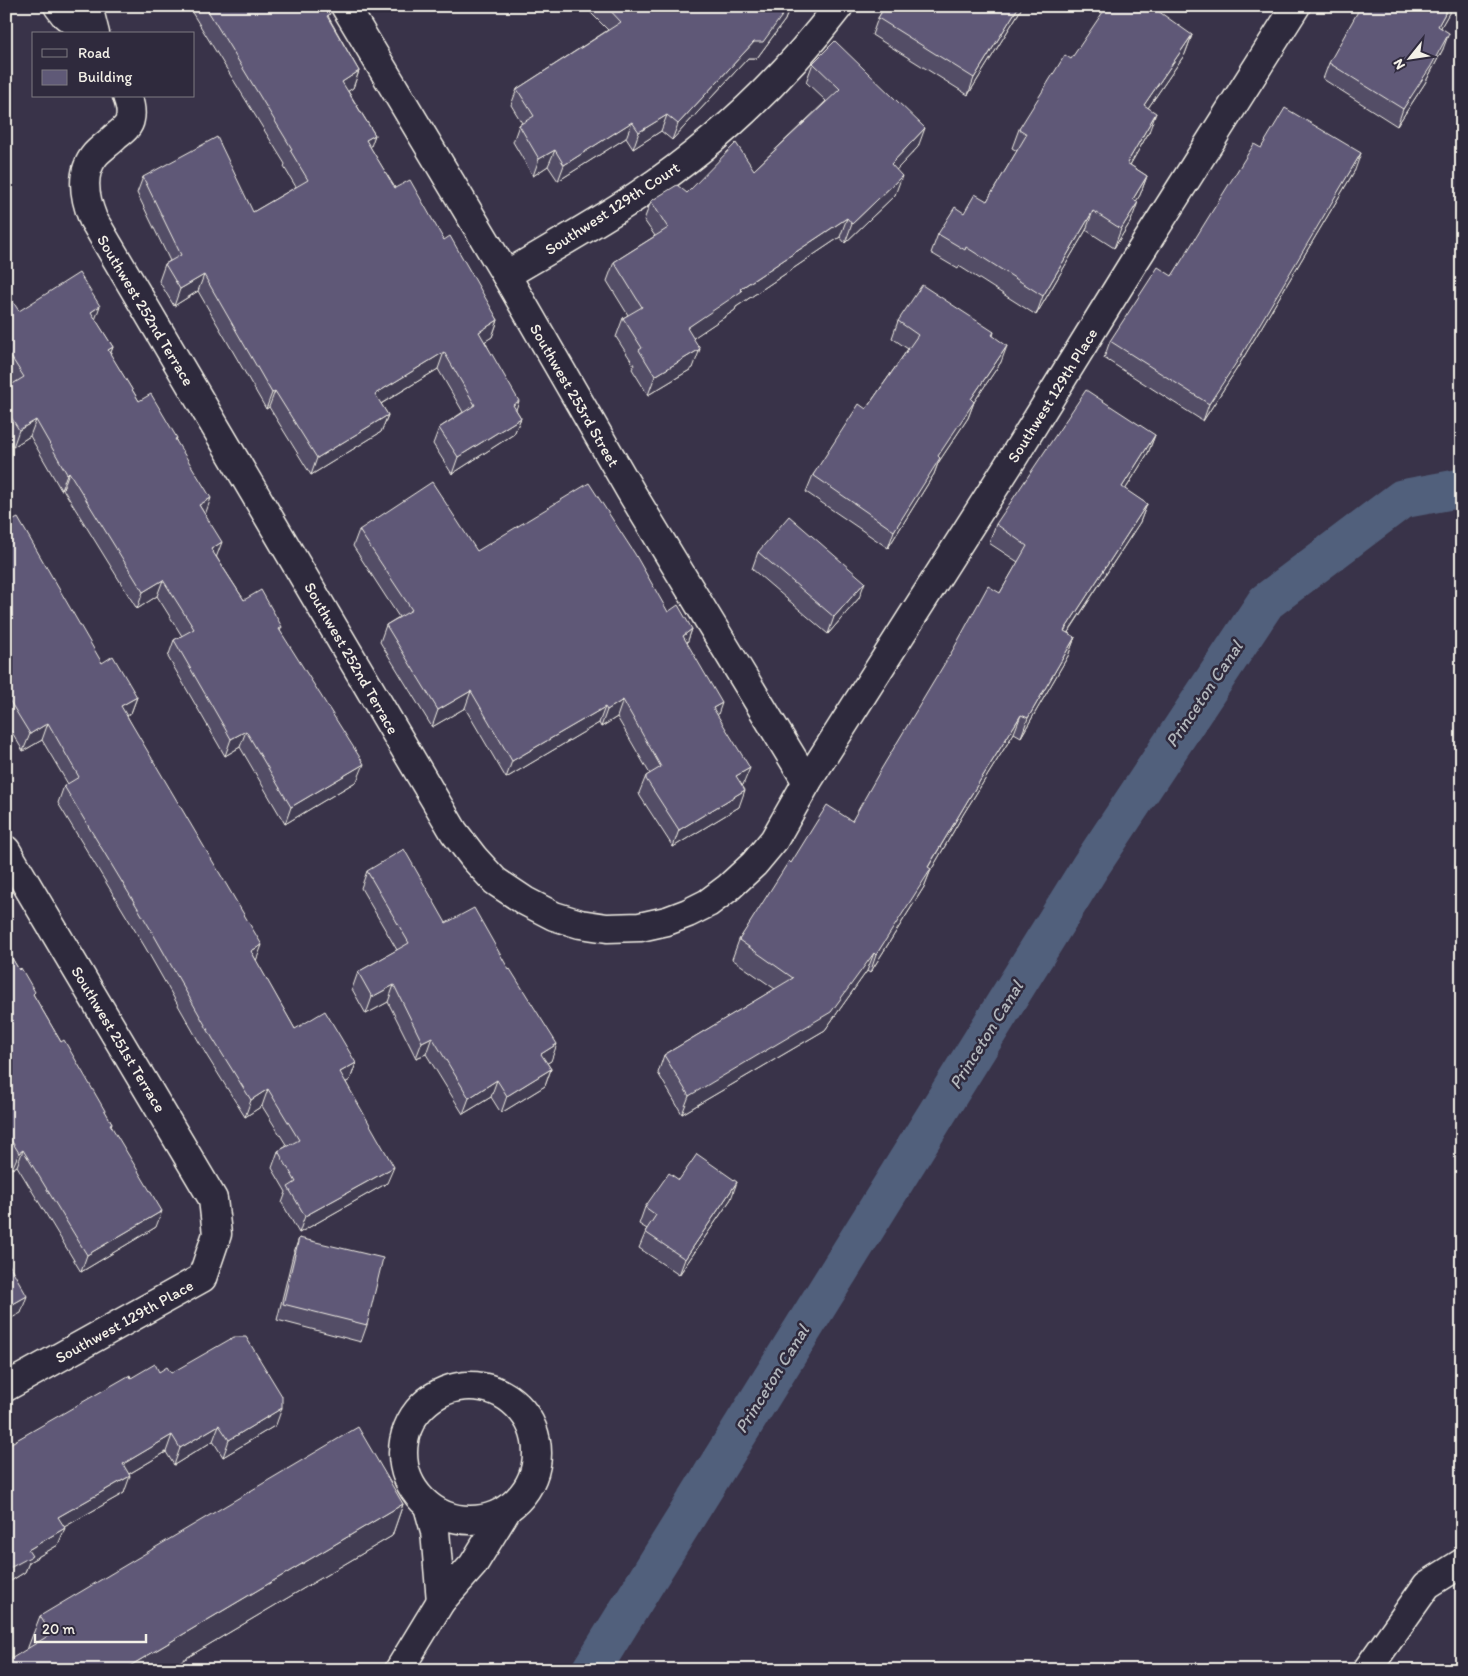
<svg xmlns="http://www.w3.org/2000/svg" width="1468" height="1676" viewBox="0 0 1468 1676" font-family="Itim,sans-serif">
<rect width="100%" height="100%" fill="#393349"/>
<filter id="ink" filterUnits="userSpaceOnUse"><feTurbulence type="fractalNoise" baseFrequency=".02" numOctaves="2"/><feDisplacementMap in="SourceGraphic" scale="10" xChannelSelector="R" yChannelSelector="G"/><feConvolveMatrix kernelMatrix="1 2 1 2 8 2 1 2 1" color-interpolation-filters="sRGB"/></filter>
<g filter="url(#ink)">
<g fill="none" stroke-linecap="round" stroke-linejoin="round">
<path stroke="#51607b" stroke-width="39" d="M591 1670 1090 867 1266 602 1402 499 1462 488"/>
<g stroke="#f4f1e8" stroke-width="31">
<g id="minor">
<path d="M58 6 64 14 88 34"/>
<path d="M88 6 95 34"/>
<path d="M345 6 506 275 631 492 807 782"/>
<path d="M127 96C130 104 132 111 130 119 129 127 121 132 115 137 109 143 100 149 95 155 79 174 85 199 93 219L454 832 474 858 495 881 525 901 554 916 580 924 607 928 640 927 667 921 688 913 708 903 728 888 754 864 774 840 807 782 1013 458 1134 262 1296 6"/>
<path d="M506 275C550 249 595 224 637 196 715 144 782 81 839 6"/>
<path d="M6 850 213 1199 217 1234 202 1278 6 1387"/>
<circle cx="470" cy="1453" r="67"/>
<path d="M428 1506 435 1531 441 1601"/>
<path d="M399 1670 441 1601 473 1565 508 1508"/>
<path d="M1367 1670 1427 1585 1462 1563"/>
</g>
</g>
<use href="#minor" stroke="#2f2a3d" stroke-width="28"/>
</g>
<g fill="#524d66" stroke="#f4f1e8">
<path d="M188 6H326L329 18 359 71 353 88 348 91 375 135 370 147 395 188 444 240 498 320 492 337 485 341 516 410 521 418 514 434 452 474 433 444 439 428 463 412 438 369 381 404 388 415 381 432 311 475 269 407 266 409 198 291 174 306 159 281 165 264 170 261 137 193 143 177 253 212 296 187 284 167 285 164Z"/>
<path d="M589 6H790L785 20 757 58H748L672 140 661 131 633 149 626 138 558 181 548 166 533 176 513 142 519 125 522 123 511 105 517 89 608 30 588 10Z"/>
<path d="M885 6H1022L1020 11 968 95 872 35 878 18Z"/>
<path d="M1453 6 1441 27 1443 49 1425 83 1397 126 1323 79 1329 63Z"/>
<path d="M1192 35 1185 54 1148 108 1149 132 1130 165 1147 176 1140 195 1136 201 1131 221 1114 248 1086 230 1036 315 959 266 958 269 931 253 938 234 964 213 987 201 1017 151 1012 148 1019 129 1071 59Z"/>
<path d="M813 63 918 147 896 170 895 195 845 243 840 237 736 307 735 310 693 338V368L648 395 632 369 634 365 616 337 623 318 628 315 607 281 614 262 655 236 644 220 651 201 687 193 754 170 826 101 806 82Z"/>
<path d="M1261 148 1355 170 1236 370 1203 421 1104 358 1110 341 1172 276Z"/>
<path d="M6 302 19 311 95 319 113 347 110 354 139 401 177 438 176 441 205 514 217 558 244 600 282 627 280 631 357 781 285 824 240 747 225 756 168 657 174 640 182 636 157 596 137 609 63 489 61 490 30 436 13 447 6 436V388L12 384 6 376Z"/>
<path d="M898 321 994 332 993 336 1001 362 974 402 968 418 938 463 934 474 888 548 806 492 813 475 866 409 908 349 892 338Z"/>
<path d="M1155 435 1148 453 1125 490 1147 504 1140 522 1068 633 1075 637 1068 656 1021 737 1014 733 964 813 930 872 924 887 870 973 867 971 825 1030 682 1114 658 1073 664 1055 775 989 732 959 739 940 791 863 852 821 1000 593 1018 562 989 543 996 524Z"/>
<path d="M6 524 102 663 137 697 131 713 127 716 256 961 295 1029 356 1063 350 1080 346 1082 387 1183 299 1233 282 1203 286 1192 272 1168 278 1151 287 1146 262 1106 245 1117 207 1056 145 947 58 803 64 786 68 784 42 740 23 751 6 722Z"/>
<path d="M359 530 477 551 668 612 692 629 687 643 717 716 743 785 742 786 739 807 673 847 640 796 639 793 646 776 650 774 617 717 601 727 599 723 506 778 465 708 432 727 380 642 386 625 399 617 353 546Z"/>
<path d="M758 552 859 598 828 634 752 569Z"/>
<path d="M367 871 446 923 551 1061 547 1063 551 1069 545 1086 501 1113 491 1097 463 1114 426 1054 416 1058 388 1002 366 1014 352 989 358 972 397 950 361 888Z"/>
<path d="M6 948 61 1042 112 1123 111 1126 156 1227 81 1272 17 1166 12 1169 6 1159Z"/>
<path d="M679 1180 731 1199 679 1275 639 1248 647 1229 639 1224 645 1207Z"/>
<path d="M299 1238 367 1325 361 1342 277 1320 293 1255Z"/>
<path d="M159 1372 171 1373 276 1425 223 1457 213 1441 174 1465 166 1452 129 1474 124 1493 64 1527 58 1545 29 1562 25 1572 6 1584V1446L131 1378Z"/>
<path d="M403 1504 392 1536 166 1670H6L28 1648V1647L40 1616Z"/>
</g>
<g fill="#423e53" stroke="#f4f1e8">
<path d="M789 6H790L785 20 757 58H748L672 140 678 124 754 42Z"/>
<path d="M1019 6H1022L1020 11 968 95 974 78Z"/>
<path d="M1449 6H1453L1432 43 1438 26Z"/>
<path d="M1449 33 1443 49 1425 83 1397 126 1403 109Z"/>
<path d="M1192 35 1185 54 1137 124 1144 105Z"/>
<path d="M359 71 353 88 336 99 342 82Z"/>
<path d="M1156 113 1149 132 1120 182 1127 163Z"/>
<path d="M667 115 661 131 633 149 639 132Z"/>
<path d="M632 122 626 138 558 181 564 165Z"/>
<path d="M925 128 918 147 884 183 891 164Z"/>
<path d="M375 135 369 152 366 140Z"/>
<path d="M555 150 548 166 533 176 539 159Z"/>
<path d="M1361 153 1355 170 1236 370 1203 421 1209 404Z"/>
<path d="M902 176 895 195 845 243 852 224Z"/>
<path d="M1147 176 1140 195 1126 218 1133 199Z"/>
<path d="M1138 202 1131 221 1114 248 1121 229Z"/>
<path d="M1093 211 1086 230 1036 315 1043 296Z"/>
<path d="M847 218 840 237 736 307 735 310 680 347 687 328 740 289Z"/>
<path d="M204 275 198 291 174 306 180 289Z"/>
<path d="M100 306 94 323 91 312Z"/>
<path d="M498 320 492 337 473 349 479 332Z"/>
<path d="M1007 346 1001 362 974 402 968 418 938 463 934 474 888 548 894 531 971 399Z"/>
<path d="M113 347 107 363 108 350Z"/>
<path d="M700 349 693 368 648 395 655 376Z"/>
<path d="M444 352 438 369 369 411 375 394Z"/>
<path d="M275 391 269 407 266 409 272 393Z"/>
<path d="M519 401 513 418V405Z"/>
<path d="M388 415 381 432 311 475 317 458Z"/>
<path d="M521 418 514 434 452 474 458 457Z"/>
<path d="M36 420 30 436 13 447 19 430Z"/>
<path d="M1155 435 1148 453 1115 506 1122 487Z"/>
<path d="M69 472 63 489 61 490 67 474Z"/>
<path d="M211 498 205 515 199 505Z"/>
<path d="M1147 504 1140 522 1057 649 1064 631Z"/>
<path d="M222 542 216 558 211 549Z"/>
<path d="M163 580 157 596 137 609 143 592Z"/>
<path d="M865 582 859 598 828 634 834 617Z"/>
<path d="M692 629 686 646 683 636Z"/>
<path d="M1075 637 1068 656 1021 737 1028 718Z"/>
<path d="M471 691 465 708 432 727 438 710Z"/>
<path d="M137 697 131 713 115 723 121 706Z"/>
<path d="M623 700 617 717 601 727 607 710Z"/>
<path d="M722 703 716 720 713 708Z"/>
<path d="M605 707 599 723 506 778 512 761Z"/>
<path d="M1021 715 1014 733 964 813 930 872 924 887 870 973 876 955 971 795Z"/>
<path d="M48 723 42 740 23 751 30 734Z"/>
<path d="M246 731 240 747 225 756 231 739Z"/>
<path d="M364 764 357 781 285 824 291 807Z"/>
<path d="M750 768 743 785 730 793 736 776Z"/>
<path d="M745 790 739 807 673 847 679 830Z"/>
<path d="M262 945 256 961 251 951Z"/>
<path d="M874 953 867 971 825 1030 682 1114 689 1096Z"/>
<path d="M394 985 388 1002 366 1014 372 997Z"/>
<path d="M432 1037 426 1054 416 1058 422 1042Z"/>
<path d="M557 1044 551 1061 535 1070 541 1054Z"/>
<path d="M356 1063 350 1080 334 1089 340 1072Z"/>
<path d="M551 1069 545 1086 501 1113 507 1096Z"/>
<path d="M497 1080 491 1097 463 1114 469 1098Z"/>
<path d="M268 1089 262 1106 245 1117 251 1100Z"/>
<path d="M23 1150 17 1166 12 1169 19 1153Z"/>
<path d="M394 1167 387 1183 299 1233 305 1216Z"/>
<path d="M737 1182 731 1199 679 1275 685 1259Z"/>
<path d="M162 1211 156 1227 81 1272 87 1255Z"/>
<path d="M27 1296 21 1313 6 1321V1308Z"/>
<path d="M282 1408 276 1425 223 1457 229 1440Z"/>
<path d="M219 1425 213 1441 174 1465 180 1448Z"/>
<path d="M172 1435 166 1452 117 1481 123 1464Z"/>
<path d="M130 1476 124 1493 52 1534 58 1517Z"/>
<path d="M403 1504 392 1536 166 1670H123Z"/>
<path d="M65 1528 58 1545 29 1562 25 1572 6 1584V1570L28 1550Z"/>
</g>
<g fill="#5f5977" stroke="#f4f1e8">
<path d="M205 6H326L330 14 327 16 359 71 342 82 375 135 366 140 395 188 410 180 444 240 450 236 498 320 479 332 519 401 513 405 521 418 458 457 439 428 475 405 444 352 375 394 388 415 317 458 275 391 272 393 204 275 180 289 165 264 181 255 143 177 217 137 253 212 308 180 290 150 292 149Z"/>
<path d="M606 6H789L763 42H754L678 124 667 115 639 132 632 122 564 165 555 150 539 159 519 125 534 116 517 89 621 22Z"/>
<path d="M885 6H1019L974 78 878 18Z"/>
<path d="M1107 6H1151L1192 35 1144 105 1156 113 1127 163 1147 176 1133 199 1138 202 1121 229 1093 211 1043 296 966 247 965 250 938 234 955 207 964 213 975 194 987 201 1027 134 1019 129 1065 55 1071 59Z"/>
<path d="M1361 6H1449L1438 26 1449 33 1431 66 1403 109 1329 63Z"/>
<path d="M835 41 925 128 891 164 902 176 852 224 847 218 740 289 742 291 687 328 700 349 655 376 639 350 642 348 623 318 642 307 614 262 668 228 651 201 677 185 687 193 736 143 754 170 840 89 813 63Z"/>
<path d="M1285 108 1361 153 1242 354 1209 404 1110 341 1158 267 1172 276 1254 144 1261 148Z"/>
<path d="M79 273 100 306 91 312 113 347 108 350 139 401 151 394 177 438 175 439 211 498 199 505 222 542 211 549 244 600 261 590 282 627 279 629 364 764 291 807 246 731 231 739 174 640 194 629 163 580 143 592 69 472 67 474 36 420 19 430 6 409V388L24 377 6 349V302L11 299 19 311Z"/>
<path d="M922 285 994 332 992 335 1007 346 971 399 974 402 938 456 940 458 894 531 813 475 859 404 866 409 918 335 898 321Z"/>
<path d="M1086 390 1155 435 1122 487 1147 504 1064 631 1075 637 1028 718 1021 715 971 795 928 867 931 869 876 955 874 953 831 1012 689 1096 664 1055 793 978 739 940 789 861 791 863 827 805 852 821 880 771 954 648 988 586 1000 593 1027 546 996 524Z"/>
<path d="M432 482 477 551 589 483 635 554 668 612 678 605 692 629 683 636 722 703 713 708 750 768 736 776 745 790 679 830 646 779V776L661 767 623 700 607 710 605 707 512 761 471 691 438 710 386 625 412 610 359 530Z"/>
<path d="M789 516 865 582 834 617 758 552Z"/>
<path d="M18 518 102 663 113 656 137 697 121 706 262 945 251 951 295 1029 325 1011 356 1063 340 1072 394 1167 305 1216 288 1187 296 1182 278 1151 299 1140 268 1089 251 1100 213 1039 151 930 64 786 79 777 48 723 30 734 6 695V524Z"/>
<path d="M404 849 446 923 474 908 509 970 510 969 557 1044 541 1054 551 1069 507 1096 497 1080 469 1098 432 1037 422 1042 394 985 372 997 358 972 409 943 367 871Z"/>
<path d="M6 948 19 970 21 968 35 992 33 994 61 1042 64 1040 78 1064 112 1123 110 1124 162 1211 87 1255 23 1150 19 1153 6 1132V1123L7 1122 6 1121Z"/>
<path d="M697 1154 737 1182 685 1259 645 1232 656 1215 645 1207 669 1173 679 1180Z"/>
<path d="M299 1238 383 1258 367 1325 283 1304Z"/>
<path d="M6 1259 27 1296 6 1308Z"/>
<path d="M234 1337H246L282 1396V1408L229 1440 219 1425 180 1448 172 1435 123 1464 130 1476 58 1517 65 1528 28 1550 32 1556 6 1570V1446L130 1375 131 1378 155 1364 159 1372 167 1367 171 1373Z"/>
<path d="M358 1427 403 1504 123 1670H6V1662L51 1634 40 1616Z"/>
</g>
</g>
<g text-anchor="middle" stroke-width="5" stroke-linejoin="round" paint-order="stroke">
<g font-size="16" fill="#f4f1e8" stroke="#2f2a3d">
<text transform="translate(612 208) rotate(-33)" y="6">Southwest 129th Court</text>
<text transform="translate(146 310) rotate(59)" y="6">Southwest 252nd Terrace</text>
<text transform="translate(575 395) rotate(60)" y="6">Southwest 253rd Street</text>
<text transform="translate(1052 395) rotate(-58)" y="6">Southwest 129th Place</text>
<text transform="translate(352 658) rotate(60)" y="6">Southwest 252nd Terrace</text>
<text transform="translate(119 1039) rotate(59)" y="6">Southwest 251st Terrace</text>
<text transform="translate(124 1321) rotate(-29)" y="6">Southwest 129th Place</text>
</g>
<g font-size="18" font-style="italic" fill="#b3b7bc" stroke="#2f2a3d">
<text transform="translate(1204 694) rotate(-56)" y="6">Princeton Canal</text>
<text transform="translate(986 1035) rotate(-58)" y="6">Princeton Canal</text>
<text transform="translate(772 1379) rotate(-58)" y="6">Princeton Canal</text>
</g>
</g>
<rect width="1468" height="1676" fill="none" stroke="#2f2a3d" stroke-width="25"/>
<rect x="12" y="12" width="1443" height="1651" fill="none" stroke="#f4f1e8" stroke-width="2" filter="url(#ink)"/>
<rect x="32" y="32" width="162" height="65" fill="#2f2a3d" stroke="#7e7a81"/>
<rect x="42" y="49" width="25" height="8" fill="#2f2a3d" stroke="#7e7a81"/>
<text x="78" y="58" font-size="15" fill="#f4f1e8">Road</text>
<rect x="42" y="70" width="25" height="15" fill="#5f5977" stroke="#7e7a81"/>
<text x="78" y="82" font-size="15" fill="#f4f1e8">Building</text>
<g transform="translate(1410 58) rotate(240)" stroke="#2f2a3d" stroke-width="4" paint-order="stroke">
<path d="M0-4L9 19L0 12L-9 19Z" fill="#f4f1e8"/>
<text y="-8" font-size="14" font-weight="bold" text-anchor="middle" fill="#f4f1e8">N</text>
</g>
<path d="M35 1634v8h111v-8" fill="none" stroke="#f4f1e8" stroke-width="2.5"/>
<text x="42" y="1634" font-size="15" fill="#f4f1e8" stroke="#2f2a3d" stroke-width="4" paint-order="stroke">20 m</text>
</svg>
